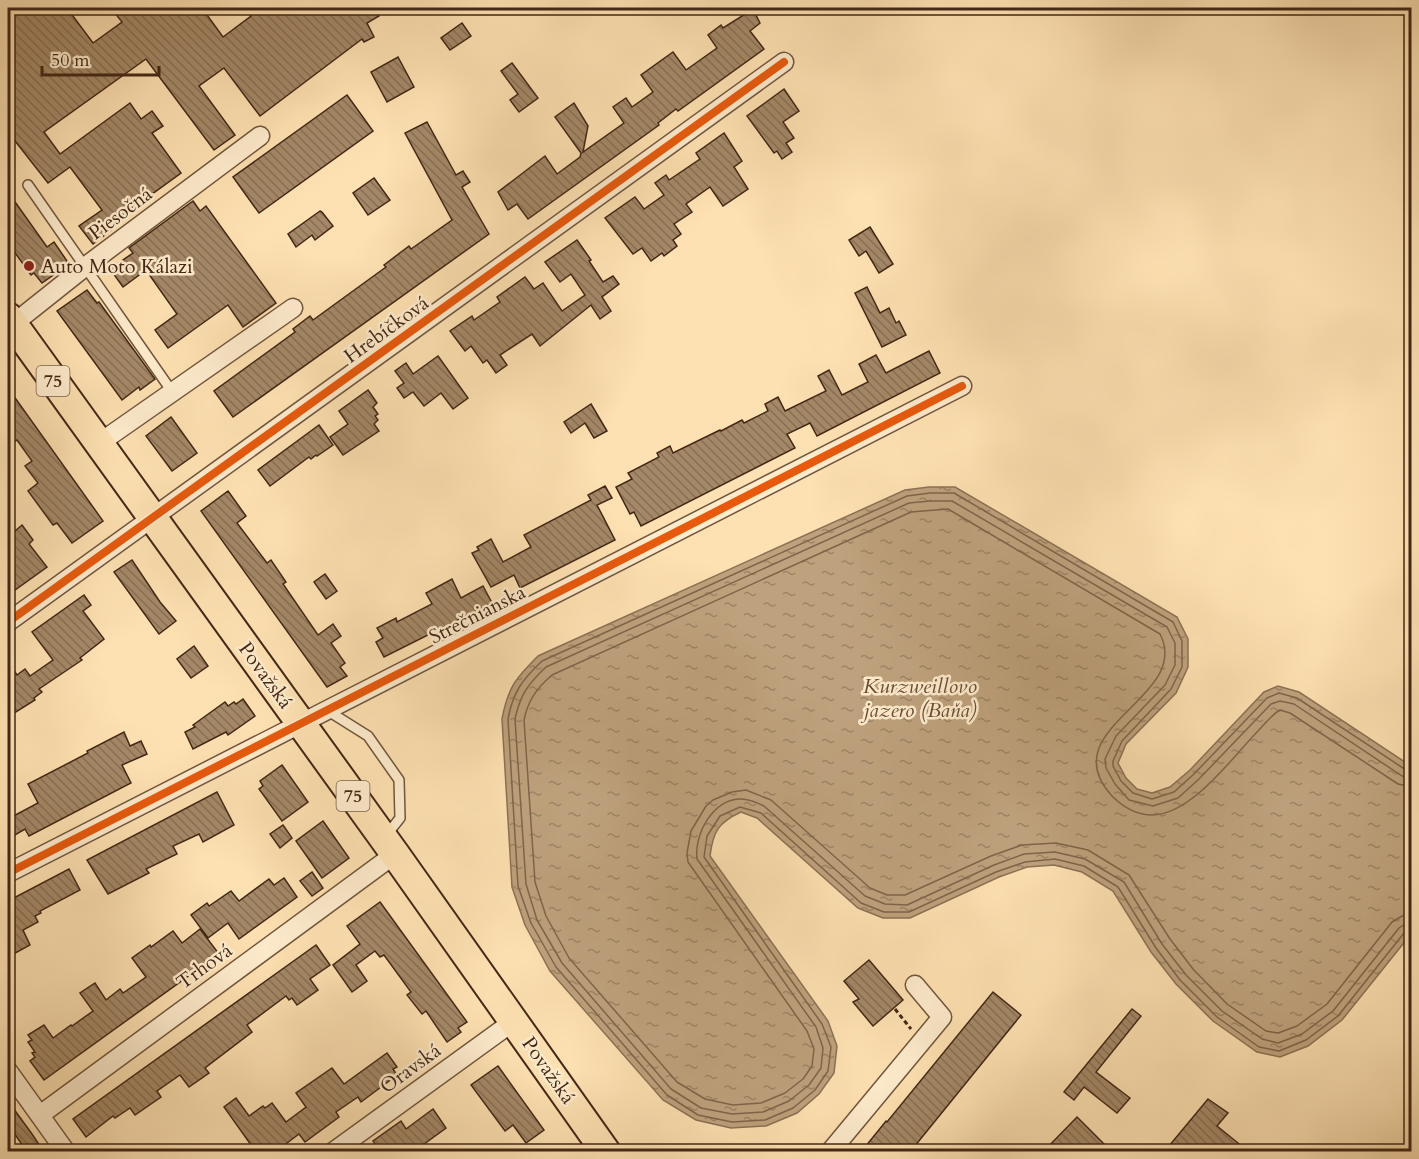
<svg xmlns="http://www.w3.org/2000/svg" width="1419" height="1159" viewBox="0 0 1419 1159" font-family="Cardo,serif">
<defs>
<pattern id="water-ripples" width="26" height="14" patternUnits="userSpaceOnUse" patternTransform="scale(1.5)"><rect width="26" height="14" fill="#bea27d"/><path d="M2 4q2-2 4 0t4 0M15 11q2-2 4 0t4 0" fill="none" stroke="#9c8465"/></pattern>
<pattern id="building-back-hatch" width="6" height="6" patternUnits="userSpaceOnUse" patternTransform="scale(1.5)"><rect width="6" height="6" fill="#a48867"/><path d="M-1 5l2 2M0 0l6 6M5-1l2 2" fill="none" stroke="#876f54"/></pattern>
</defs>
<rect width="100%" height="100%" fill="#fee1b2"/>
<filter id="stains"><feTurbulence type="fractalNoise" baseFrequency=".00333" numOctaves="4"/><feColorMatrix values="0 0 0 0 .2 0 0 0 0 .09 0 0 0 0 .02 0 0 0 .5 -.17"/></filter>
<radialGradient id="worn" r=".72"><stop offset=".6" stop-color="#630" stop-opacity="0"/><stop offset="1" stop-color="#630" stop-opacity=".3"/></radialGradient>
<path fill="url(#water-ripples)" stroke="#8c7154" stroke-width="1.5" d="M929 487H955L1177 617 1188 639V667L1176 693 1126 744 1118 763 1126 778 1137 789 1152 793 1170 787 1190 770 1264 692 1278 686 1299 692 1411 766V934L1342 1020 1308 1046 1280 1057 1257 1052 1213 1021 1176 984 1151 952 1113 891 1082 872 1054 865 1027 867 999 877 910 918H883L858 908 757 818 741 812C719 822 713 831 710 856L828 1021 837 1046 834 1073 819 1094 797 1113 766 1126 731 1128 696 1120 663 1100 550 971 525 925 512 887 502 719C508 687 516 678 538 656L905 490Z"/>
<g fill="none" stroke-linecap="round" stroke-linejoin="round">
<g stroke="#80644a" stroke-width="1.5">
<path d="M1412 771 1406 770 1297 698 1279 693 1267 698 1194 774 1174 792 1152 799 1133 793 1121 781 1113 766V761L1122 741 1171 689 1182 667V641L1173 622 954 493H930L907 496 542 661C522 680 513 692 508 719L518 886 531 923 556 967 667 1095 698 1115 732 1122 765 1120 793 1108 815 1090 828 1071 831 1047 822 1024 704 857 707 836 720 816 740 807 761 813 861 903 884 912H909L996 872 1025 862 1055 859 1084 866 1118 887 1156 948 1180 980 1217 1017 1259 1047 1279 1051 1306 1040 1338 1016 1404 933 1412 931"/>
<path d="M1412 778 1402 776 1294 704 1280 701 1271 704 1199 779 1178 798 1153 806 1129 800 1115 784 1106 768 1105 759 1116 736 1165 685 1175 665V643L1167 627 952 501H930L909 503 546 667C528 684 520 695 515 719L526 884 537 920 562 963 671 1089 701 1108 732 1114 763 1112 789 1101 809 1085 821 1068 823 1048 816 1027 697 859C694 834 713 799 741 799 749 799 758 803 764 806L865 896 885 904 907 905 994 865 1024 854 1055 852 1085 859 1124 882 1162 944 1186 975 1222 1011 1262 1039 1278 1043 1302 1034 1333 1011 1399 928 1405 924 1412 923"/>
<path d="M1412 787 1398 784 1290 713 1280 710C1271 715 1264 725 1257 732 1232 758 1191 815 1152 815 1136 815 1123 807 1112 796 1050 728 1193 698 1160 634L948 509 911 512 552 675C537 688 528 700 524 720L535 882 546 916 569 958 677 1082 705 1099 733 1105 761 1103 785 1093 803 1079 812 1066 814 1049 807 1031 688 862 687 853 691 831 706 806 713 800 732 792 746 790 771 800 870 888 887 895H905L991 856 1022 845 1056 843 1088 850 1129 875 1170 939 1193 969 1227 1004 1266 1031 1278 1033 1297 1026 1327 1004 1392 922 1402 916 1412 914"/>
</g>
</g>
<g fill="url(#building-back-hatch)" stroke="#422716" stroke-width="1.5">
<path d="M8 8H67L93 43 122 22 111 8H202L223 37 251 16 245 8H375L379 16 367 23 374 37 364 42 362 39 260 116 224 68 199 86 235 135 214 150 146 59 44 132 60 154 130 103 141 119 152 111 163 126 152 133 181 173 111 224 114 228 93 244 79 226 102 210 70 167 48 183 8 132Z"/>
<path d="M753 9 760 23 750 31 764 49 678 111 676 109 658 123 659 125 528 219 517 204 508 210 498 192 545 156 557 174 580 157 581 153 555 117 574 103 588 126 583 152 624 123 613 107 626 98 632 107 653 92 641 75 673 52 686 70 717 48 708 35 721 25 723 28 731 23Z"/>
<path d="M462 23 471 36 450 50 441 38Z"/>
<path d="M398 57 414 87 387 102 371 72Z"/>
<path d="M512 63 538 98 519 112 510 100 518 94 501 71Z"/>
<path d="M784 89 799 111 783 122 794 138 786 143 792 152 782 159 777 151 774 153 747 116Z"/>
<path d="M347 95 373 131 259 213 233 177Z"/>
<path d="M427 122 456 175 463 171 470 182 462 187 489 234 233 417 214 391 295 332 293 329 310 316 313 320 386 267 384 265 409 246 411 249 452 220 405 133Z"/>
<path d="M724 133 742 161 734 167 748 189 723 206 710 187 686 204 692 212 674 224 681 234 673 240 677 246 664 256 662 253 651 261 642 248 633 254 605 218 635 197 644 209 664 195 655 183 666 175 669 180 700 159 696 153Z"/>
<path d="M374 178 390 200 368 215 353 193Z"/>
<path d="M8 192 47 247 54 242 69 264 42 283 34 273 31 275 8 243Z"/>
<path d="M193 201 200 211 206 206 276 303 243 327 228 305 168 348 155 330 177 314 146 270 123 287 110 269 133 253 129 248Z"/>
<path d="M320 211 322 212 333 226 315 240 312 235 296 247 288 234Z"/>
<path d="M870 227 893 264 879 273 866 251 859 256 849 240Z"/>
<path d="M577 240 591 260 589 261 603 282 613 276 619 284 602 297 611 311 600 319 591 305 540 346 532 334 500 355 507 365 496 373 487 360 483 363 471 346 465 351 450 331 472 316 474 320 500 302 497 297 525 277 534 289 543 283 562 311 585 295 571 274 560 282 545 262Z"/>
<path d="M867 287 880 313 889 308 896 323 899 321 906 335 882 347 855 293Z"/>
<path d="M87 290 97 303 99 302 155 379 140 390 139 387 122 400 57 311Z"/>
<path d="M929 351 940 373 817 436 810 423 787 434 795 448 641 526 634 512 630 514 616 487 632 479 628 473 659 457 657 453 670 446 673 453 720 430 721 431 742 420 744 423 768 411 765 404 778 397 785 411 826 391 818 376 829 370 842 395 868 382 859 364 876 355 886 373Z"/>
<path d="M438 356 468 398 453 409 441 393 424 406 413 392 404 398 397 388 404 383 395 371 406 363 413 374Z"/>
<path d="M8 388 103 521 72 543 57 523 53 525 28 491 38 483 25 466 32 461 17 440 8 446Z"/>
<path d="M368 390 377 403 373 407 378 414 375 416 378 420 374 424 379 431 343 455 330 437 348 424 339 411Z"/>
<path d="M591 404 607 431 594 438 585 423 571 433 564 422Z"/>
<path d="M171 417 197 453 172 471 146 436Z"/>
<path d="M319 425 333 445 317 456 316 455 311 459 309 457 270 486 258 470Z"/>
<path d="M605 486 612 498 597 505 615 540 520 588 514 575 491 587 472 553 479 550 477 547 491 539 503 562 531 547 524 535 591 500 588 495Z"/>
<path d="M228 491 246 516 237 523 267 563 271 560 286 582 283 584 318 635 333 624 341 636 331 643 345 663 340 667 347 676 327 687 201 511Z"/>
<path d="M22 525 33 540 29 544 47 567 8 595V537Z"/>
<path d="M132 560 160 602 176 621 159 634 114 572Z"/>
<path d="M325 574 337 591 326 599 314 582Z"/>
<path d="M452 579 461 598 483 586 492 603 384 657 376 642 383 638 377 628 396 618 397 622 432 604 426 593Z"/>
<path d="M84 595 91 605 83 611 104 639 80 658 82 660 39 689 42 692 34 698 35 700 8 717V662L17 675 25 669 30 676 53 660 32 632Z"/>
<path d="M194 646 208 666 191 678 177 659Z"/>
<path d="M243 699 255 716 228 735 226 732 193 749 185 732 195 727 193 725 225 702 228 706 234 702 236 704Z"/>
<path d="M124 732 130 746 141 741 147 754 122 765 131 783 29 836 25 829 8 839V819L38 803 28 784 88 753 87 751Z"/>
<path d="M282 765 308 802 282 821 259 789 263 786 260 781Z"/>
<path d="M217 792 234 825 203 842 199 834 173 846 177 854 146 869 149 873 108 894 87 860Z"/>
<path d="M323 821 349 858 322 878 296 841Z"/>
<path d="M283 825 292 838 280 848 270 834Z"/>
<path d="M69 869 80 890 40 911 41 913 35 916 38 922 23 930 30 945 8 957V901Z"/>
<path d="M312 872 323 888 312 896 300 881Z"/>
<path d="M284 878 297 897 239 939 228 923 208 938 191 915 207 903 209 906 231 891 239 901 269 879 274 885Z"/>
<path d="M380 902 467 1022 458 1028 461 1032 447 1042 426 1011 422 1014 407 995 411 992 384 955 380 957 375 951 356 965 367 981 352 992 333 965 360 944 347 926Z"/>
<path d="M200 929 219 954 44 1080 30 1061 35 1057 32 1053 35 1052 28 1042 32 1040 28 1035 44 1025 53 1038 71 1025 72 1026 93 1011 80 993 95 983 106 1000 120 989 123 993 146 977 132 958 150 945 151 947 173 931 182 943Z"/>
<path d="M316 945 330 965 310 979 318 990 297 1005 292 998 289 1000 286 996 247 1025 252 1032 205 1068 209 1073 189 1087 180 1075 157 1091 161 1097 135 1115 130 1108 115 1118 113 1116 86 1137 73 1119Z"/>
<path d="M869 960 903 1000 873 1026 853 1002 859 999 844 981Z"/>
<path d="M993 992 1021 1015 910 1152H861L886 1121 887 1122Z"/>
<path d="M1132 1009 1141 1016 1096 1072 1130 1098 1117 1113 1084 1087 1074 1100 1064 1092Z"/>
<path d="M387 1053 397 1067 393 1069 397 1075 361 1102 358 1097 336 1112 339 1117 305 1142 299 1134 275 1152H256L224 1107 236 1098 249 1116 263 1106 265 1108 272 1103 286 1122 306 1107 296 1093 332 1068 344 1084Z"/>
<path d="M498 1066 544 1130 526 1143 513 1125 505 1131 471 1085Z"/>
<path d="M1208 1099 1228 1113 1217 1126 1249 1152H1164Z"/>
<path d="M8 1101 32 1134 44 1152H27L8 1124Z"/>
<path d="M433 1109 446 1128 413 1152H380L373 1141 401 1121 406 1129Z"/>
<path d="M1077 1117 1112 1152H1043Z"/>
</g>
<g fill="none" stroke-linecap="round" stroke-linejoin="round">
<g stroke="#71563d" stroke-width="12">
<g id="service">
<path d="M28 185 173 393"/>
<path d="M325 709 368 736 399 780 400 818 385 837"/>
</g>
</g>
<g stroke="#71563d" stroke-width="21">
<g id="minor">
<path d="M8 328 86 266 260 136"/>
<path d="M98 444 293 308"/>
<path d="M8 622 784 62"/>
<path d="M8 873 962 386"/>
<path d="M8 1071 66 1152"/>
<path d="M40 1115 395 854"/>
<path d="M333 1152 514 1021"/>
<path d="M830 1152 942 1017 915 985"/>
</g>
</g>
<g stroke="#422716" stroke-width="32">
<path id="primary" d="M8 317 395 854 606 1152"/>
</g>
<path stroke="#422716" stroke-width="3" stroke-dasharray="4.5 3" stroke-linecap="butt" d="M895 1009 911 1029"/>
<use href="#service" stroke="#feeccd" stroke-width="9"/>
<use href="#minor" stroke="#feeccd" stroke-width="18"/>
<use href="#primary" stroke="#fee1b2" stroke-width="28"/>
<g stroke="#feeccd" stroke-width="11">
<g id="cycleway">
<path d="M8 622 784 62"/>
<path d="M8 873 962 386"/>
</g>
</g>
<use href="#cycleway" stroke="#e8590c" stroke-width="8"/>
</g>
<circle fill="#8f2418" stroke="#feeccd" stroke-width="2" cx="29" cy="266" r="6"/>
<g text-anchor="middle" stroke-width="5" stroke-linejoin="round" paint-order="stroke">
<g fill="#feeccd" stroke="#7a624d" stroke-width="1.5">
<rect x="36.5" y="366" width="33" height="30" rx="4.5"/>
<rect x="336.5" y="781" width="33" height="30" rx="4.5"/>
</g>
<g font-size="18" font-weight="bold" fill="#422716">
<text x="53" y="387">75</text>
<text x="353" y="802">75</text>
</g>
<g font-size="20" fill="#422716" stroke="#feeccd">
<text transform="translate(120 213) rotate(-37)" y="7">Piesočná</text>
<text transform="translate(386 329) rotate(-36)" y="7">Hrebíčková</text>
<text transform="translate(477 614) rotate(-27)" y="7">Strečnianska</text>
<text transform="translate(266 675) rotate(54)" y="7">Považská</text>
<text transform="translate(204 966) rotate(-36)" y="7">Trhová</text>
<text transform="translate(410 1068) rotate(-36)" y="7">Oravská</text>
<text transform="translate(549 1070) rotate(55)" y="7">Považská</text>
</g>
<g font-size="20" fill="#422716" stroke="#feeccd" text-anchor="start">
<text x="41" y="273">Auto Moto Kálazi</text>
</g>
<g font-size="21" font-style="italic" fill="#674c35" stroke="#feeccd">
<text x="920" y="693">Kurzweillovo<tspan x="920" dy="24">jazero (Baňa)</tspan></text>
</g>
</g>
<rect width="1419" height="1159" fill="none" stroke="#fee1b2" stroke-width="30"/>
<rect x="9" y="9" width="1401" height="1141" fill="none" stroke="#422716" stroke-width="3"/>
<rect x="15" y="15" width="1389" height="1129" fill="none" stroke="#422716" stroke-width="1.5"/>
<path d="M42 66v9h117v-9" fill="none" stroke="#422716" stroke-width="3"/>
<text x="51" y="66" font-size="18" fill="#422716" stroke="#feeccd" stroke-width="4.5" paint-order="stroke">50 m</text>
<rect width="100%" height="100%" filter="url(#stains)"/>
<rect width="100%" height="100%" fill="url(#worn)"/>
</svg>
